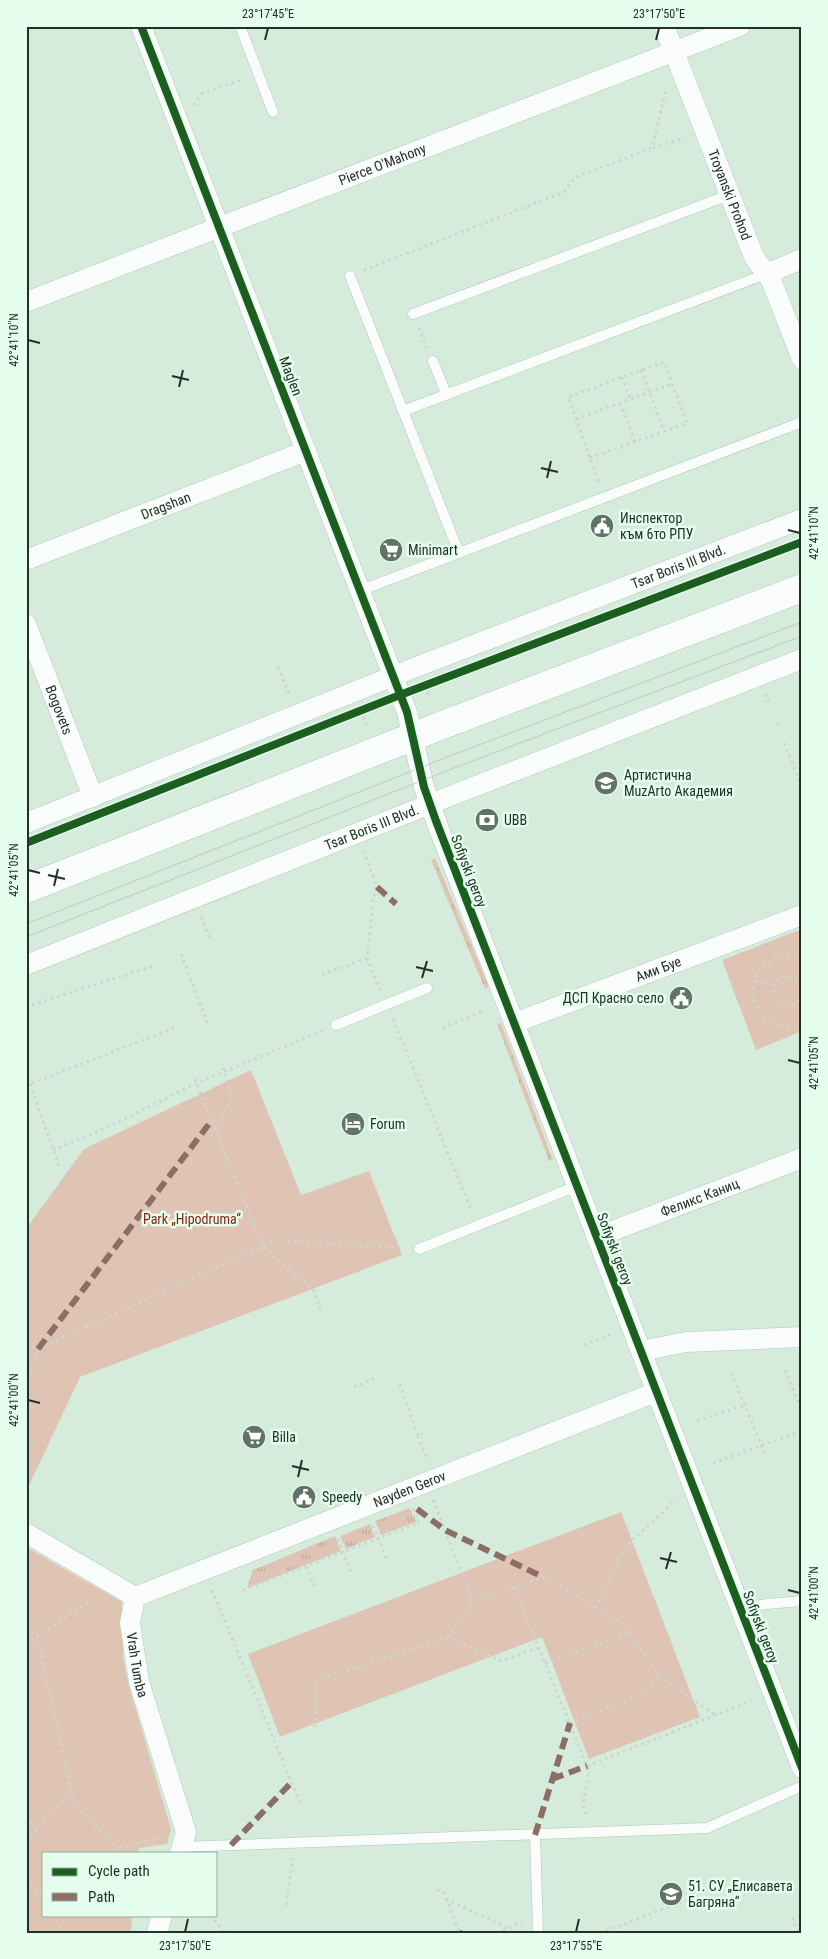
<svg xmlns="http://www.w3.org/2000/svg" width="828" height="1959" viewBox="0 0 828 1959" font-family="'Roboto Condensed',sans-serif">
<defs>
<pattern id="grass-tufts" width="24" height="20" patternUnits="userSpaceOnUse" patternTransform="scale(1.25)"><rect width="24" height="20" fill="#dfc4b4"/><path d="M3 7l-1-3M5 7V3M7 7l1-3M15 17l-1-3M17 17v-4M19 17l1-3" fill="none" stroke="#bfa99b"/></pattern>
</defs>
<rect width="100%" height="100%" fill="#d5ebdc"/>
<g fill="url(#grass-tufts)">
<path d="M435 858 489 987 485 989 431 860Z"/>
<path d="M501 1023 553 1160 549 1161 497 1024Z"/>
<path d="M410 1508 416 1522 381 1535 375 1521Z"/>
<path d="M370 1524 375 1537 346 1549 340 1536Z"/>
<path d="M335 1536 341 1551 247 1588 253 1570Z"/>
</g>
<g fill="#dfc4b4">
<path d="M802 929V1031L756 1050 722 960Z"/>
<path d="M251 1070 301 1195 369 1171 402 1255 80 1377 26 1492V1229L84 1149Z"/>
<path d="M621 1512 700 1717 589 1759 542 1637 280 1737 248 1654Z"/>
<path d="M26 1547 122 1602 123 1657 128 1683 171 1829 167 1844 139 1848V1853H44V1915H132L131 1933H26Z"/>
</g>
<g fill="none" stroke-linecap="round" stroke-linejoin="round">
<g stroke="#b4c6ba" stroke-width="11">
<g id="service">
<path d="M240 26 273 112"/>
<path d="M350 276 459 553"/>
<path d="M413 314 729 195"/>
<path d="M433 361 446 394"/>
<path d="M403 411 766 274"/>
<path d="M359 591 802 422"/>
<path d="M336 1025 427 988"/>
<path d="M419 1249 577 1186"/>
<path d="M740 1608 767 1604 802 1601"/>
<path d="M535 1835 538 1933"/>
<path d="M181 1847 707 1828 802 1786"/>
</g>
</g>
<g stroke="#b4c6ba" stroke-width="21">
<g id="minor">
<path d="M141 26 407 712 424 787 436 821 802 1768"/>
<path id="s1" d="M664 26 754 257 771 280 802 359"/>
<path d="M766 274 802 259"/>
<path id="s2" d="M26 302 740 26"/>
<path id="s3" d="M26 560 306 451"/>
<path id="s4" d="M26 624 93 797"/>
<path id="s5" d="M26 823 416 667 802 519"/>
<path id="s6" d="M26 965 430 804 802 659"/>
<path id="s7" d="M514 1023 802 915"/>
<path id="s8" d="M597 1237 802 1158"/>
<path d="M641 1351 686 1342 802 1337"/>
<path d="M26 1533 135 1597"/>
<path id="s9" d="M135 1597 656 1392"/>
<path id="s10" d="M135 1597 130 1623 139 1682 186 1832 180 1853"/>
<path d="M157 1933 162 1915"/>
</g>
</g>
<g stroke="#b4c6ba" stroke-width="29">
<path id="primary" d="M26 889 440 726 802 588"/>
</g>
<g stroke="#ced5d0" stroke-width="3" stroke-dasharray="2.5 4" stroke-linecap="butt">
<path d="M194 105 201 94 244 79"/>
<path d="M653 148 685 138"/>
<path d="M364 270 564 192 576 177 652 148 666 89"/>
<path d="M419 328 427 348"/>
<path d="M641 370 664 431"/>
<path d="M622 377 630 399"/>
<path d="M620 403 635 442"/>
<path d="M576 419 672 384"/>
<path d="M590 458 687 423 664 362 568 397 599 483"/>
<path d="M278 667 290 696"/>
<path d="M425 686 429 695"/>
<path d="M765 694 769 703"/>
<path d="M361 711 368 728"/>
<path d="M777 724 779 723"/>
<path d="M784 743 802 788"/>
<path d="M799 800 802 799"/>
<path d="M201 917 211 941"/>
<path d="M181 954 208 1024"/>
<path d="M802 957C749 946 735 1012 779 1025 787 1027 795 1027 802 1024"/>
<path d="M367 958 380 990"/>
<path d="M322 975 367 958 373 902 377 887 364 852"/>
<path d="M754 981 775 986"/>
<path d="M802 984 796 978 785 976C759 987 785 1020 802 998"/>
<path d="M26 1007 153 966"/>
<path d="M393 1019 472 1212"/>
<path d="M443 1028 485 1010"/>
<path d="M195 1079 263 1247 314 1290 321 1313"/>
<path d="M26 1083 30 1084 177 1027"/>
<path d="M30 1084 60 1169"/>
<path d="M216 1130 232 1098 223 1068"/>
<path d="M53 1150 104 1129 197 1083 322 1031"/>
<path d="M26 1345 38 1349 277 1240 403 1248"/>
<path d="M584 1345 614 1333"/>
<path d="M785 1370 802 1412"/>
<path d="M731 1373 765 1453"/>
<path d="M26 1384 38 1349"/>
<path d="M400 1384 418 1436 423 1434"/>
<path d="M354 1387 378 1377"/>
<path d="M697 1421 745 1405"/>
<path d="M418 1436 428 1461"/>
<path d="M713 1463 802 1431"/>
<path d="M433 1500 473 1601 543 1577 582 1598 623 1624 659 1676 715 1715"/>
<path d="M373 1526 388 1562"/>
<path d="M338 1539 352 1576"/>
<path d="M306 1566 316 1590"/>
<path d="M514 1587 589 1771 583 1805 587 1818"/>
<path d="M212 1590 301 1805"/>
<path d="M243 1590 419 1523 413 1509"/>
<path d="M596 1608 625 1547 676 1500"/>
<path d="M37 1636 75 1806 118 1849"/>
<path d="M448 1638 473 1601"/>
<path d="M26 1643 91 1601 97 1600"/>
<path d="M545 1663 629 1634"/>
<path d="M570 1723 635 1697 659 1676"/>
<path d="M315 1727 317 1680 448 1638 501 1661 539 1648"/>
<path d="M587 1766 751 1701"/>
<path d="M26 1817 37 1829"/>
<path d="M26 1841 71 1791"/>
<path d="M115 1853 118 1849 164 1837"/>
<path d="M26 1881 44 1897"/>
<path d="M437 1890 444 1893 459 1931"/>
<path d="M446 1899 508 1928"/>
<path d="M286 1905 293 1858"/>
<path d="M210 1915 225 1933"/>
<path d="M792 1918 798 1933"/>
<path d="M56 1933 69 1915"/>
<path d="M497 1933 522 1922"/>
<path d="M600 1933 698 1896"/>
</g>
<use href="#service" stroke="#f9fcfa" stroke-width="10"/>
<use href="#minor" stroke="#f9fcfa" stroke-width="20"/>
<use href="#primary" stroke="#f9fcfa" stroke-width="28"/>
<g stroke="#c2c8c4" stroke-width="1">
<path d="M26 924 450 756 802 622"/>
<path d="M26 937 454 768 802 636"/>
</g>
<g stroke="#8d6e63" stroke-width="6" stroke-dasharray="12 6" stroke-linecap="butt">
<path d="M377 887 396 904"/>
<path d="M38 1349 212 1120"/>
<path d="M417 1509 445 1530 543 1577"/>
<path d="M552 1779 587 1766"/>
<path d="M535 1835 570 1723"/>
<path d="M231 1845 292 1782"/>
<path d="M459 1931 460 1933"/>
</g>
<g stroke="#e5fdec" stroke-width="11">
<g id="cycleway">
<path d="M141 26 407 712 424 787 436 821 802 1768"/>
<path d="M26 843 400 695 802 542"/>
</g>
</g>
<use href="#cycleway" stroke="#1b5e20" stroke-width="8"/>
</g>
<path fill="none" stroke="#223127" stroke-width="2" d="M265 40 268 28M656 40 659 28M28 340 40 343M172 376 189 380M179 387 183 370M541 468 558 472M547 478 551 461M788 530 800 533M28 870 40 873M48 875 65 879M54 886 58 869M416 967 433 971M422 978 427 961M788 1060 800 1063M28 1400 40 1403M292 1466 309 1470M298 1477 302 1460M660 1558 677 1562M666 1569 671 1552M788 1590 800 1593M185 1932 188 1919M576 1932 579 1919"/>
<defs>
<g id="civic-disc" transform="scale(1.25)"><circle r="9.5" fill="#617266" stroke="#e5fdec"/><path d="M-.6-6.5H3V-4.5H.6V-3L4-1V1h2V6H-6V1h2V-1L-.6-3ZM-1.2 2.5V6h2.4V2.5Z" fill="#fff"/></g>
<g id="supermarket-disc" transform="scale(1.25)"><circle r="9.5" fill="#617266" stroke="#e5fdec"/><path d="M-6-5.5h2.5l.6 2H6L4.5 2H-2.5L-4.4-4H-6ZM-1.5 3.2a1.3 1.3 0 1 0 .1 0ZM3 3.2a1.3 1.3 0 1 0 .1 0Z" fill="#fff"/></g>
<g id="school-disc" transform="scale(1.25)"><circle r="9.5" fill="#617266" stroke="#e5fdec"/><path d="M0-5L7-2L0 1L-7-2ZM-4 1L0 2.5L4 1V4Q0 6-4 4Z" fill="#fff"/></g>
<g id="bank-disc" transform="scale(1.25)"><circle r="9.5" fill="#617266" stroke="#e5fdec"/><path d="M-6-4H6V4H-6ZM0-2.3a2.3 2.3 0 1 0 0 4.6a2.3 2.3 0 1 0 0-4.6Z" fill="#fff"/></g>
<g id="hotel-disc" transform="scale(1.25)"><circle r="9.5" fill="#617266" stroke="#e5fdec"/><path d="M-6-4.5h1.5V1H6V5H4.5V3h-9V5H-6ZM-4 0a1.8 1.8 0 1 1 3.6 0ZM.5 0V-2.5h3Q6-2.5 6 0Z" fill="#fff"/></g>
</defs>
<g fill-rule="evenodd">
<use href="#civic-disc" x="602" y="526"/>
<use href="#supermarket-disc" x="391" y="550"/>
<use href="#school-disc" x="606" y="783"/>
<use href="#bank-disc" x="487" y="820"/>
<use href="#civic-disc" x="681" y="998"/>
<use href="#hotel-disc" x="353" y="1124"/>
<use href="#supermarket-disc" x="254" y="1437"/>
<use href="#civic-disc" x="304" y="1497"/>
<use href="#school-disc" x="671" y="1894"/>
</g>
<g text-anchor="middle" stroke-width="5" stroke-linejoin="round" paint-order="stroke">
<g font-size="14" fill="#223127" stroke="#e5fdec">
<text dy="5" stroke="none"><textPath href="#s2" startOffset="382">Pierce O'Mahony</textPath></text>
<text dy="5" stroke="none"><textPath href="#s1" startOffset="181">Troyanski Prohod</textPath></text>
<text transform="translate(291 376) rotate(69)" y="5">Maglen</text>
<text dy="5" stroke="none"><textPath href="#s3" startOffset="150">Dragshan</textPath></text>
<text dy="5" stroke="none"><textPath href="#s5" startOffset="701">Tsar Boris III Blvd.</textPath></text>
<text dy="5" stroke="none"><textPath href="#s4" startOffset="92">Bogovets</textPath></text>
<text dy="5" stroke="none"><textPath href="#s6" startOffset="372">Tsar Boris III Blvd.</textPath></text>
<text transform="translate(469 871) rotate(69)" y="5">Sofiyski geroy</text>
<text dy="5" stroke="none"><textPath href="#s7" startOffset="154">Ами Буе</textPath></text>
<text dy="5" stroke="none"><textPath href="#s8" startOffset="110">Феликс Каниц</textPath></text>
<text transform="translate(615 1249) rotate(69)" y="5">Sofiyski geroy</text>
<text dy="5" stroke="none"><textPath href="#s9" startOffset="295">Nayden Gerov</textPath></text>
<text transform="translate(761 1627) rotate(69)" y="5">Sofiyski geroy</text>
<text dy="5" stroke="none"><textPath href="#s10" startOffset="69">Vrah Tumba</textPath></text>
</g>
<g font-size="14" fill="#223127" stroke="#e5fdec" text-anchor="start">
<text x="620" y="523">Инспектор<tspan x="620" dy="16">към 6то РПУ</tspan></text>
<text x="408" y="555">Minimart</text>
<text x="624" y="780">Артистична<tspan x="624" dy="16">MuzArto Академия</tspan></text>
<text x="504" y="825">UBB</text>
<text x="664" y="1003" text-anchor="end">ДСП Красно село</text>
<text x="370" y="1129">Forum</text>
<text x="272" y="1442">Billa</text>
<text x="322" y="1502">Speedy</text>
<text x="688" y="1891">51. СУ „Елисавета<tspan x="688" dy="16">Багряна“</tspan></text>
</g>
<g font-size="14" fill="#84250d" stroke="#e5fdec">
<text x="192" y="1224">Park „Hipodruma“</text>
</g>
</g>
<rect width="828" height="1959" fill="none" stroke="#e5fdec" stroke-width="55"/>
<rect x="42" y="1852" width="175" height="65" fill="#e5fdec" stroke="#97ab9d"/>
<rect x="52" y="1868" width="25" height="8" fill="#1b5e20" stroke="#97ab9d"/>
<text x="88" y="1876" font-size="15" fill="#223127">Cycle path</text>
<rect x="52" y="1893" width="25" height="8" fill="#8d6e63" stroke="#97ab9d"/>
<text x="88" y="1902" font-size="15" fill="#223127">Path</text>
<rect x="28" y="28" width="772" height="1904" fill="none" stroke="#223127" stroke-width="2"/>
<g font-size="12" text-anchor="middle" fill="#223127">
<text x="268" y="18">23°17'45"E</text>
<text x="659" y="18">23°17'50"E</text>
<text transform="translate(14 340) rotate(-90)" y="4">42°41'10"N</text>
<text transform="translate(814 533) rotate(-90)" y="4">42°41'10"N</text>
<text transform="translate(14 870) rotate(-90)" y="4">42°41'05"N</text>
<text transform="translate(814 1063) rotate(-90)" y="4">42°41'05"N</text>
<text transform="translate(14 1400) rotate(-90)" y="4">42°41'00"N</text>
<text transform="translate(814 1593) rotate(-90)" y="4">42°41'00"N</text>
<text x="185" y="1950">23°17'50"E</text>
<text x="576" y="1950">23°17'55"E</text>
</g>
</svg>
